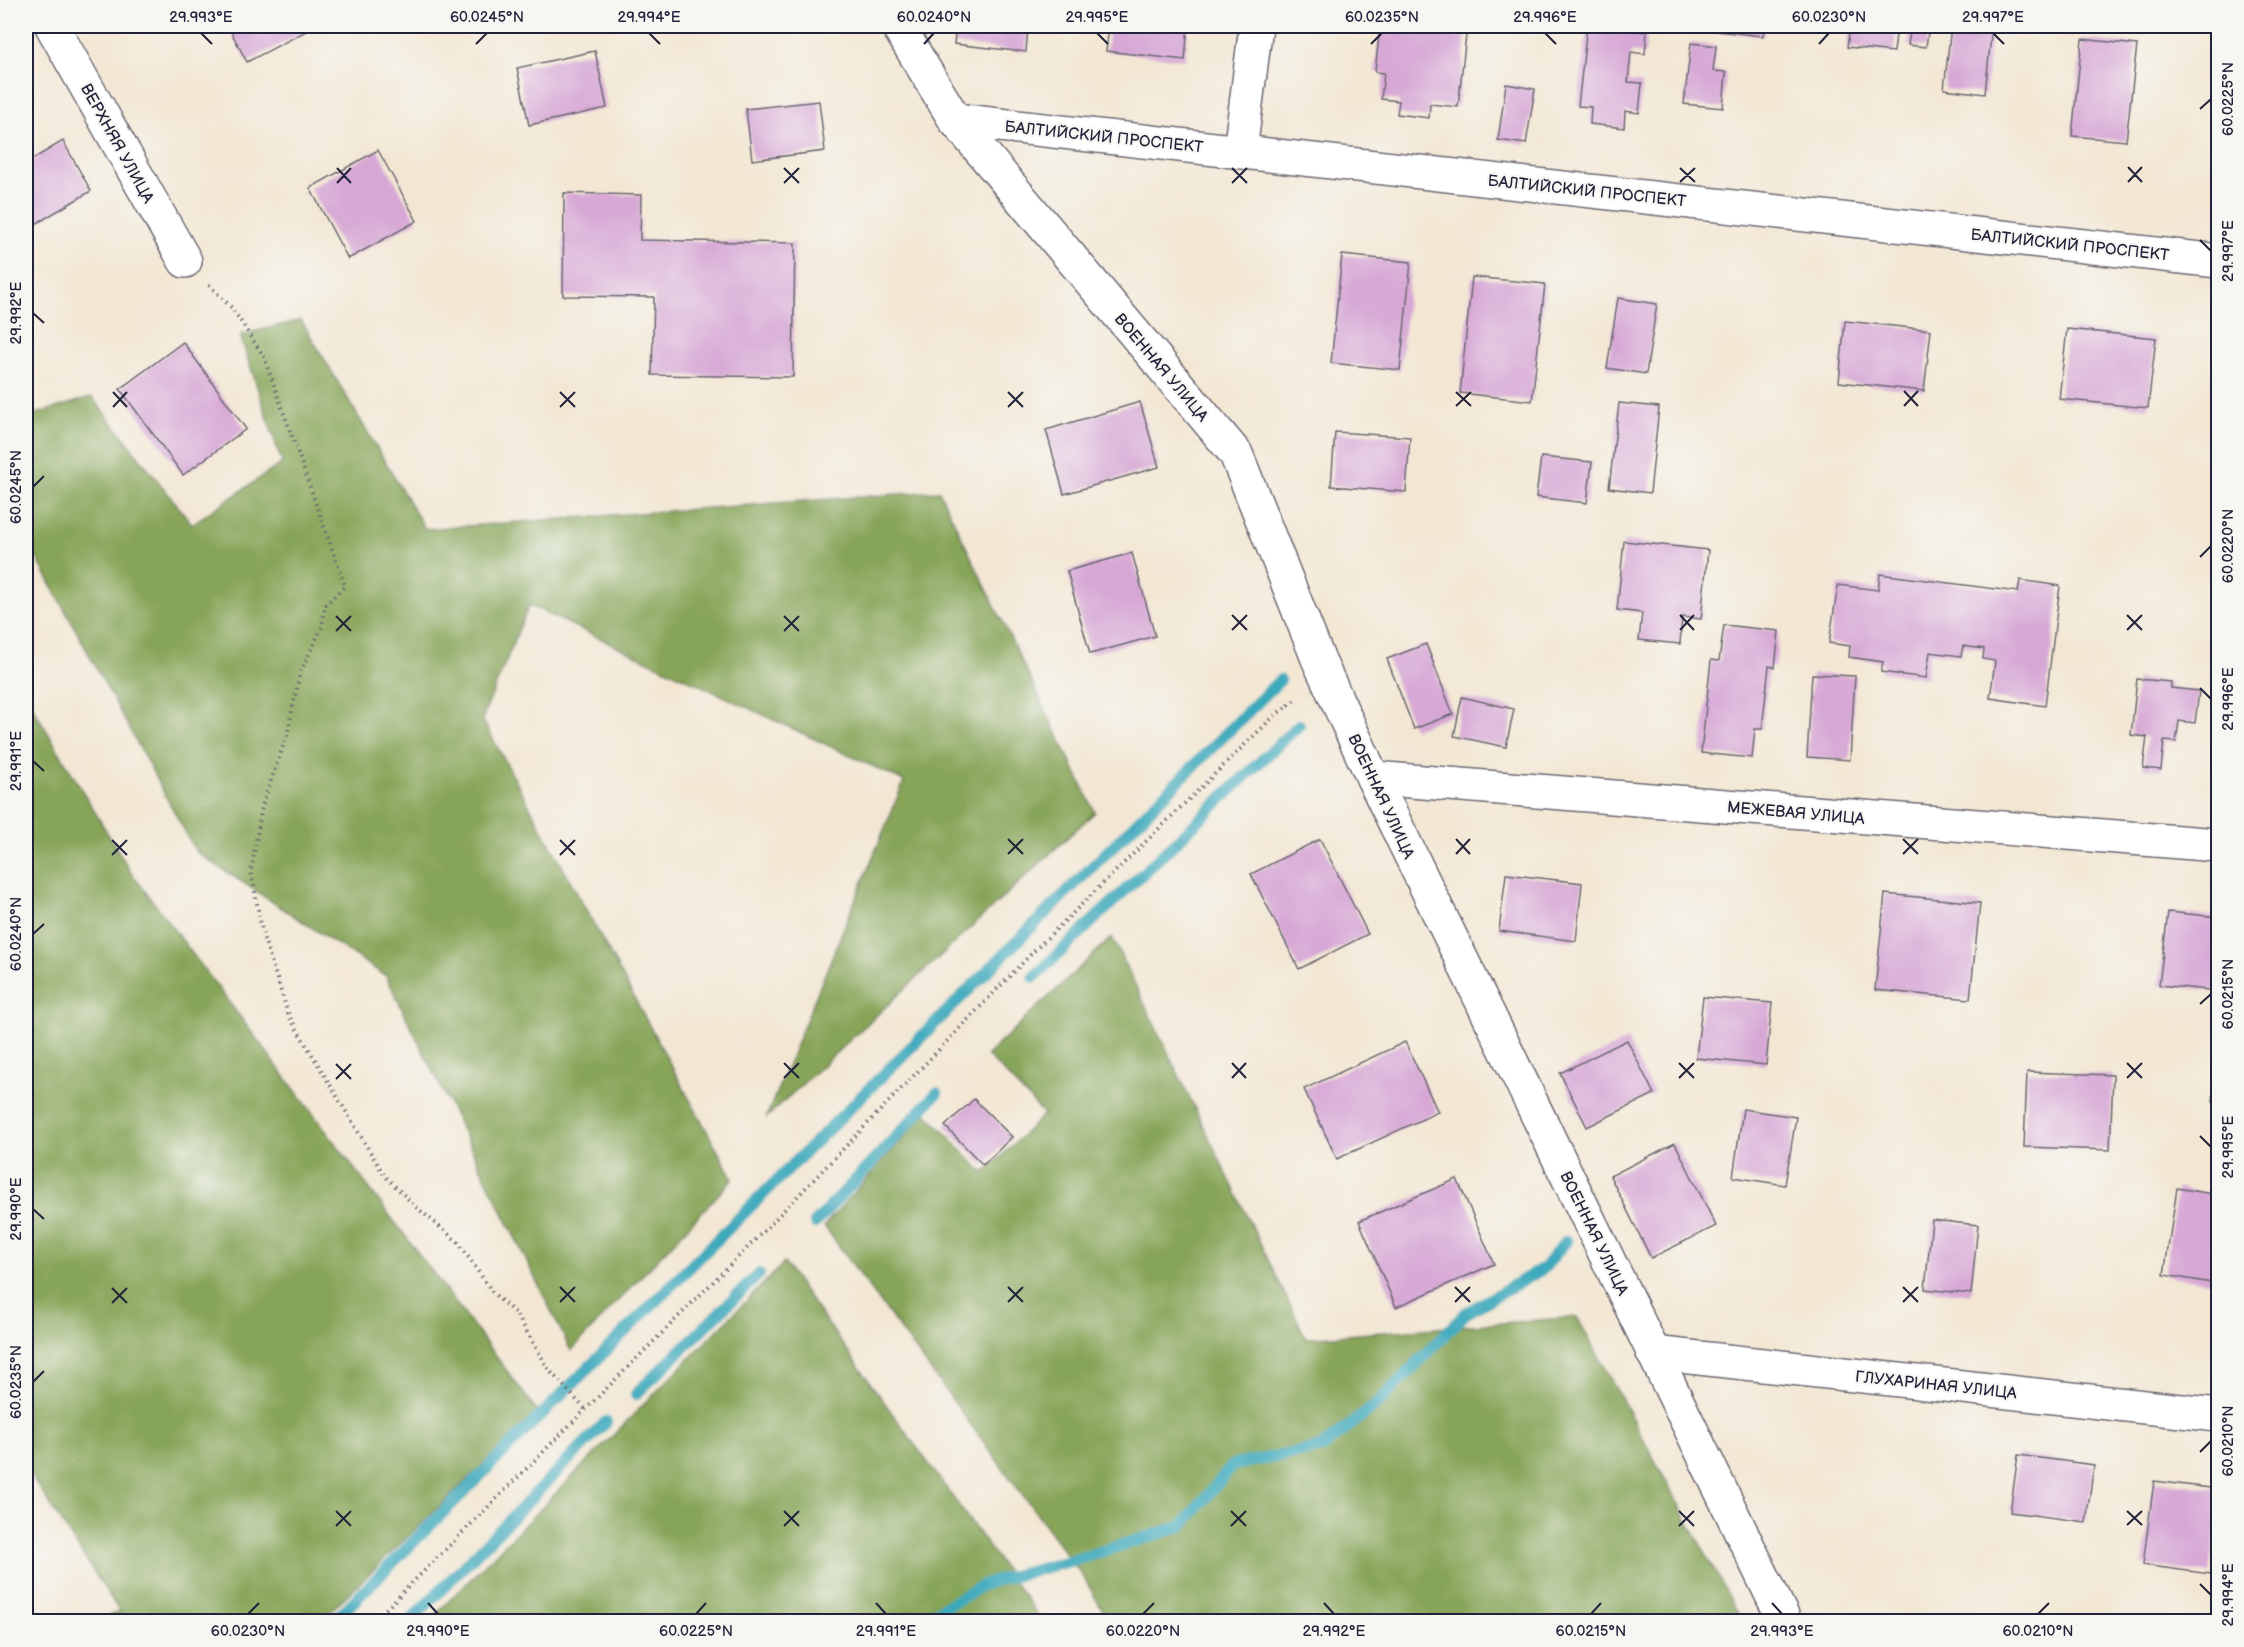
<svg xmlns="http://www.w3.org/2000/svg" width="2244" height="1647" viewBox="0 0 2244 1647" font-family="'Balsamiq Sans',sans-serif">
<rect width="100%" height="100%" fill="#f6f6f2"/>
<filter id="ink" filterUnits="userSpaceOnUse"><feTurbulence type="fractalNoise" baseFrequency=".0167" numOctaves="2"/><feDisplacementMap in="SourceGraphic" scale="12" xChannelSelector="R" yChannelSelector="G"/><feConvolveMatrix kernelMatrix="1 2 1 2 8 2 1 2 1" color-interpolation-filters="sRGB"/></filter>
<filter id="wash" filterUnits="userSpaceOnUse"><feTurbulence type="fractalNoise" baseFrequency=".008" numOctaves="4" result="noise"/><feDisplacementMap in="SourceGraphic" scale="24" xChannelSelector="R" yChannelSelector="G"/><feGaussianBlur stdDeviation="1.35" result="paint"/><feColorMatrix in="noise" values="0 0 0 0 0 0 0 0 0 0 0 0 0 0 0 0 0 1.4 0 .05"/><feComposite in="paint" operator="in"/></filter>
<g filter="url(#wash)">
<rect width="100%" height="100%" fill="#f3e7d4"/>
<g fill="#87a559" stroke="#54644a" stroke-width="1.5">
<path d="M301 320 425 529 939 491 1095 812 766 1118 904 781 529 605 482 719 733 1179 571 1351 386 976 196 852 26 538V417L92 397 192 524 282 463 240 335Z"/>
<path d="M26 696 130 871 538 1412 320 1621H90L120 1612 26 1468Z"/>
<path d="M1112 937 1306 1338 1577 1317 1742 1621H1109L1084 1578 824 1226 926 1113 984 1173 1044 1114 987 1055Z"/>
<path d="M784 1263 1042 1621H429Z"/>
</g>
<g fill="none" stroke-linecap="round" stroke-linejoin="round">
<g stroke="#3ca9bc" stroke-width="12">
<path d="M1034 977 1299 725"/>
<path d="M815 1223 937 1093"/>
<path d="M636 1394 759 1274"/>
<path d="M333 1622 1280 680"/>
<path d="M409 1622 606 1422"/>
<path d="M918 1622 987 1583 1081 1558 1182 1526 1233 1465 1321 1448 1377 1404 1466 1313 1544 1268 1566 1241"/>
</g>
</g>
<g id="blocks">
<g fill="#d7a8d5">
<path d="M228 26H311L312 28 247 62Z"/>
<path d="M956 26H1028L1026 52 954 44Z"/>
<path d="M1109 26H1188L1185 60 1106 51Z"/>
<path d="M1380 26H1467L1458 107 1430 104 1429 118 1397 114 1399 101 1381 99 1384 73 1375 72Z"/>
<path d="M1587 26 1647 32 1645 54 1631 52 1628 82 1642 83 1639 113 1625 111 1624 128 1590 124 1591 107 1578 106Z"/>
<path d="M1708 26H1765L1763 36 1707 30Z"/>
<path d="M1850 26H1897L1894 52 1847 47Z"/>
<path d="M1911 26H1929L1926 47 1908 45Z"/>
<path d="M1951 26H1992L1985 94 1944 89Z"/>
<path d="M2082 39 2137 45 2126 141 2072 136Z"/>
<path d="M1691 43 1716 46 1713 71 1726 72 1723 108 1684 104Z"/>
<path d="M595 51 607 108 529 125 517 68Z"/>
<path d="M1506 84 1535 89 1526 144 1498 140Z"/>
<path d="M819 101 825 151 752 160 746 109Z"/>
<path d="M63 141 91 191 29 228 26 222V163Z"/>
<path d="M378 150 417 221 348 259 310 188Z"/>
<path d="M564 193 641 195 640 240 795 243 793 377 652 375 654 297 563 296Z"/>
<path d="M1342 255 1411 262 1400 370 1331 363Z"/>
<path d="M1472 277 1545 284 1532 401 1460 393Z"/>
<path d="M1618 298 1657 304 1646 374 1607 368Z"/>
<path d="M1845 321 1931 330 1924 391 1839 382Z"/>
<path d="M2067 329 2156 338 2148 408 2059 399Z"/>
<path d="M183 342 246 429 183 475 120 389Z"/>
<path d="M1140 402 1159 467 1064 494 1046 430Z"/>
<path d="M1619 403 1659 407 1650 493 1609 488Z"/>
<path d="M1335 432 1410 437 1406 492 1331 486Z"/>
<path d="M1541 457 1592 462 1587 503 1536 497Z"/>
<path d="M1624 541 1708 550 1701 619 1682 617 1680 644 1639 640 1642 613 1617 610Z"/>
<path d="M1132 553 1155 636 1090 654 1067 571Z"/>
<path d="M1880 574 2018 592 2020 580 2060 586 2045 706 1990 698 1995 661 1983 659 1984 649 1963 646 1961 656 1930 652 1926 678 1881 672 1883 662 1849 657 1850 646 1829 643 1838 585 1878 590Z"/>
<path d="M1724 625 1779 631 1775 667 1769 666 1762 729H1755L1752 758 1701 753 1711 660 1719 661Z"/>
<path d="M1426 644 1453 714 1414 729 1387 659Z"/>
<path d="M1812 674 1855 676 1850 760 1807 757Z"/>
<path d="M2137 679 2171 682V688L2199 691 2195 723 2179 721 2176 742 2164 741 2161 770 2143 768 2147 737 2131 735Z"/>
<path d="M1462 697 1514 709 1506 747 1454 736Z"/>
<path d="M1320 839 1368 934 1299 969 1251 874Z"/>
<path d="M1506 874 1582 883 1576 941 1499 931Z"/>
<path d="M1885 894 1980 903 1970 999 1875 990Z"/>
<path d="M2168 912 2218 917V991L2159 985Z"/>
<path d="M1703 997 1772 1003 1766 1065 1696 1058Z"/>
<path d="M1627 1040 1654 1094 1587 1127 1560 1073Z"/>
<path d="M1405 1042 1438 1112 1337 1159 1304 1089Z"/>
<path d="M2217 1061H2218V1103L2213 1102Z"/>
<path d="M2027 1072 2113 1075 2110 1150 2024 1147Z"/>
<path d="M974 1099 1012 1137 983 1165 945 1126Z"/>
<path d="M1743 1109 1796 1117 1785 1185 1733 1177Z"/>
<path d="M1675 1143 1716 1226 1651 1258 1610 1176Z"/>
<path d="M1457 1179 1494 1264 1396 1307 1359 1221Z"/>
<path d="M2177 1188 2218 1195V1284L2164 1275Z"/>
<path d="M1932 1220 1978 1225 1971 1294 1925 1289Z"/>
<path d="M2018 1455 2094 1465 2086 1522 2010 1512Z"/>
<path d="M2154 1481 2218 1489V1513L2210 1574 2143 1565Z"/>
</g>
</g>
</g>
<g filter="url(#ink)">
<use href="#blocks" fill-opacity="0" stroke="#6b6771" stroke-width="1.5"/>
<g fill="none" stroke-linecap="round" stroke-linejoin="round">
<g stroke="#6b6771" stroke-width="36">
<g id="minor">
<path d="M52 26 185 261"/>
<path d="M898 26 955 120 1236 454 1319 661 1373 778 1785 1622"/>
<path d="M955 120 2218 261"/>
<path d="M1240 151 1256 26"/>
<path d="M1373 778 2218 845"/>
<path d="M1653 1353 2218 1415"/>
</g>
</g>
<g stroke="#6b6771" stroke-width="4" stroke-dasharray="1.5 4.5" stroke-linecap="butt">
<path d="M209 285 232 308 264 357 345 586 325 605 322 627 300 673 287 735 262 806 251 871 263 936 289 1016 384 1175 416 1207 458 1242 493 1293 517 1315 549 1370 585 1409"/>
<path d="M373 1622 764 1231 1033 952 1274 716 1298 698"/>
</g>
<use href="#minor" stroke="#fff" stroke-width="33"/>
</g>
</g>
<path fill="none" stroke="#22223b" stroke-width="2" d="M201 33 212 44M649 33 660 44M1097 33 1108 44M1545 33 1556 44M1993 33 2004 44M476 44 487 33M924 44 934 33M1371 44 1382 33M1819 44 1829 33M2200 109 2211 99M2128 167 2142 182M337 168 351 183M784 168 799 183M1232 168 1247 183M1680 168 1695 182M1680 182 1695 168M2128 182 2142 167M337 183 351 168M784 183 799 168M1232 183 1247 168M2200 240 2211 251M33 313 44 323M1904 391 1918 406M113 392 127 407M560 392 575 407M1008 392 1023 407M1456 392 1471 406M1456 406 1471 392M1904 406 1918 391M113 407 127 392M560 407 575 392M1008 407 1023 392M33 487 44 476M2200 557 2211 546M1232 615 1247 630M1680 615 1694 630M2127 615 2142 630M336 616 351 631M784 616 799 631M1232 630 1247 615M1680 630 1694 615M2127 630 2142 615M336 631 351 616M784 631 799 616M2200 688 2211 699M33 761 44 771M1008 839 1023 854M1456 839 1470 854M1903 839 1918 854M112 840 127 855M560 840 575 855M1008 854 1023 839M1456 854 1470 839M1903 854 1918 839M112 855 127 840M560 855 575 840M33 934 44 924M2200 1004 2211 994M784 1063 799 1078M1232 1063 1246 1078M1679 1063 1694 1078M2127 1063 2142 1078M336 1064 351 1079M784 1078 799 1063M1232 1078 1246 1063M1679 1078 1694 1063M2127 1078 2142 1063M336 1079 351 1064M2200 1136 2211 1147M33 1209 44 1219M560 1287 575 1302M1008 1287 1023 1302M1455 1287 1470 1302M1903 1287 1918 1302M112 1288 127 1303M560 1302 575 1287M1008 1302 1023 1287M1455 1302 1470 1287M1903 1302 1918 1287M112 1303 127 1288M33 1382 44 1371M2200 1452 2211 1441M336 1511 351 1526M784 1511 799 1526M1231 1511 1246 1526M1679 1511 1694 1526M2127 1511 2142 1525M2127 1525 2142 1511M336 1526 351 1511M784 1526 799 1511M1231 1526 1246 1511M1679 1526 1694 1511M2200 1584 2211 1595M428 1603 438 1614M876 1603 886 1614M1324 1603 1334 1614M1772 1603 1782 1614M248 1614 259 1603M696 1614 706 1603M1143 1614 1154 1603M1591 1614 1601 1603M2038 1614 2049 1603"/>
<g text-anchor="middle" stroke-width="4.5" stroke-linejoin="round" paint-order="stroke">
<g font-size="16" fill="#22223b" stroke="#f6f6f2">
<text transform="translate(1104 136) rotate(6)" y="6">БАЛТИЙСКИЙ ПРОСПЕКТ</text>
<text transform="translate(118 143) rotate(61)" y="6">ВЕРХНЯЯ УЛИЦА</text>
<text transform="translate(1587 190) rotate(6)" y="6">БАЛТИЙСКИЙ ПРОСПЕКТ</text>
<text transform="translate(2070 244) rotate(6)" y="6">БАЛТИЙСКИЙ ПРОСПЕКТ</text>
<text transform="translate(1162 367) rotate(50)" y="6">ВОЕННАЯ УЛИЦА</text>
<text transform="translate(1382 796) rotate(65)" y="6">ВОЕННАЯ УЛИЦА</text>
<text transform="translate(1796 812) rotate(5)" y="6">МЕЖЕВАЯ УЛИЦА</text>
<text transform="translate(1595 1233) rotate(64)" y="6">ВОЕННАЯ УЛИЦА</text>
<text transform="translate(1936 1384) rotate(6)" y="6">ГЛУХАРИНАЯ УЛИЦА</text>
</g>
</g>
<rect width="2244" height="1647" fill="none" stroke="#f6f6f2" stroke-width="66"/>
<rect x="33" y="33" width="2178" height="1581" fill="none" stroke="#22223b" stroke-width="2"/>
<g font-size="15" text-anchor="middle" fill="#22223b">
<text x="201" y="22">29.993°E</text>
<text x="487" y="22">60.0245°N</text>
<text x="649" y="22">29.994°E</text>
<text x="934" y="22">60.0240°N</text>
<text x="1097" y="22">29.995°E</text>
<text x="1382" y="22">60.0235°N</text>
<text x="1545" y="22">29.996°E</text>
<text x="1829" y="22">60.0230°N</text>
<text x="1993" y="22">29.997°E</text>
<text transform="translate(2228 99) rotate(-90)" y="5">60.0225°N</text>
<text transform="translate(2228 251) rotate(-90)" y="5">29.997°E</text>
<text transform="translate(16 313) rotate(-90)" y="5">29.992°E</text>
<text transform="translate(16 487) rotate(-90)" y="5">60.0245°N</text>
<text transform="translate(2228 546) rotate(-90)" y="5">60.0220°N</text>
<text transform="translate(2228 699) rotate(-90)" y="5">29.996°E</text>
<text transform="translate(16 761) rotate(-90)" y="5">29.991°E</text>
<text transform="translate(16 934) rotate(-90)" y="5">60.0240°N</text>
<text transform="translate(2228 994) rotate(-90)" y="5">60.0215°N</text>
<text transform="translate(2228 1147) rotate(-90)" y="5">29.995°E</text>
<text transform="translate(16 1209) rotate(-90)" y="5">29.990°E</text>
<text transform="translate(16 1382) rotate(-90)" y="5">60.0235°N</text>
<text transform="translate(2228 1441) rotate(-90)" y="5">60.0210°N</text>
<text transform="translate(2228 1595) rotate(-90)" y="5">29.994°E</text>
<text x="248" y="1636">60.0230°N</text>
<text x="438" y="1636">29.990°E</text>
<text x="696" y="1636">60.0225°N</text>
<text x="886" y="1636">29.991°E</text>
<text x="1143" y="1636">60.0220°N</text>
<text x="1334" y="1636">29.992°E</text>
<text x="1591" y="1636">60.0215°N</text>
<text x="1782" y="1636">29.993°E</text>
<text x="2038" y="1636">60.0210°N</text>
</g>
</svg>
